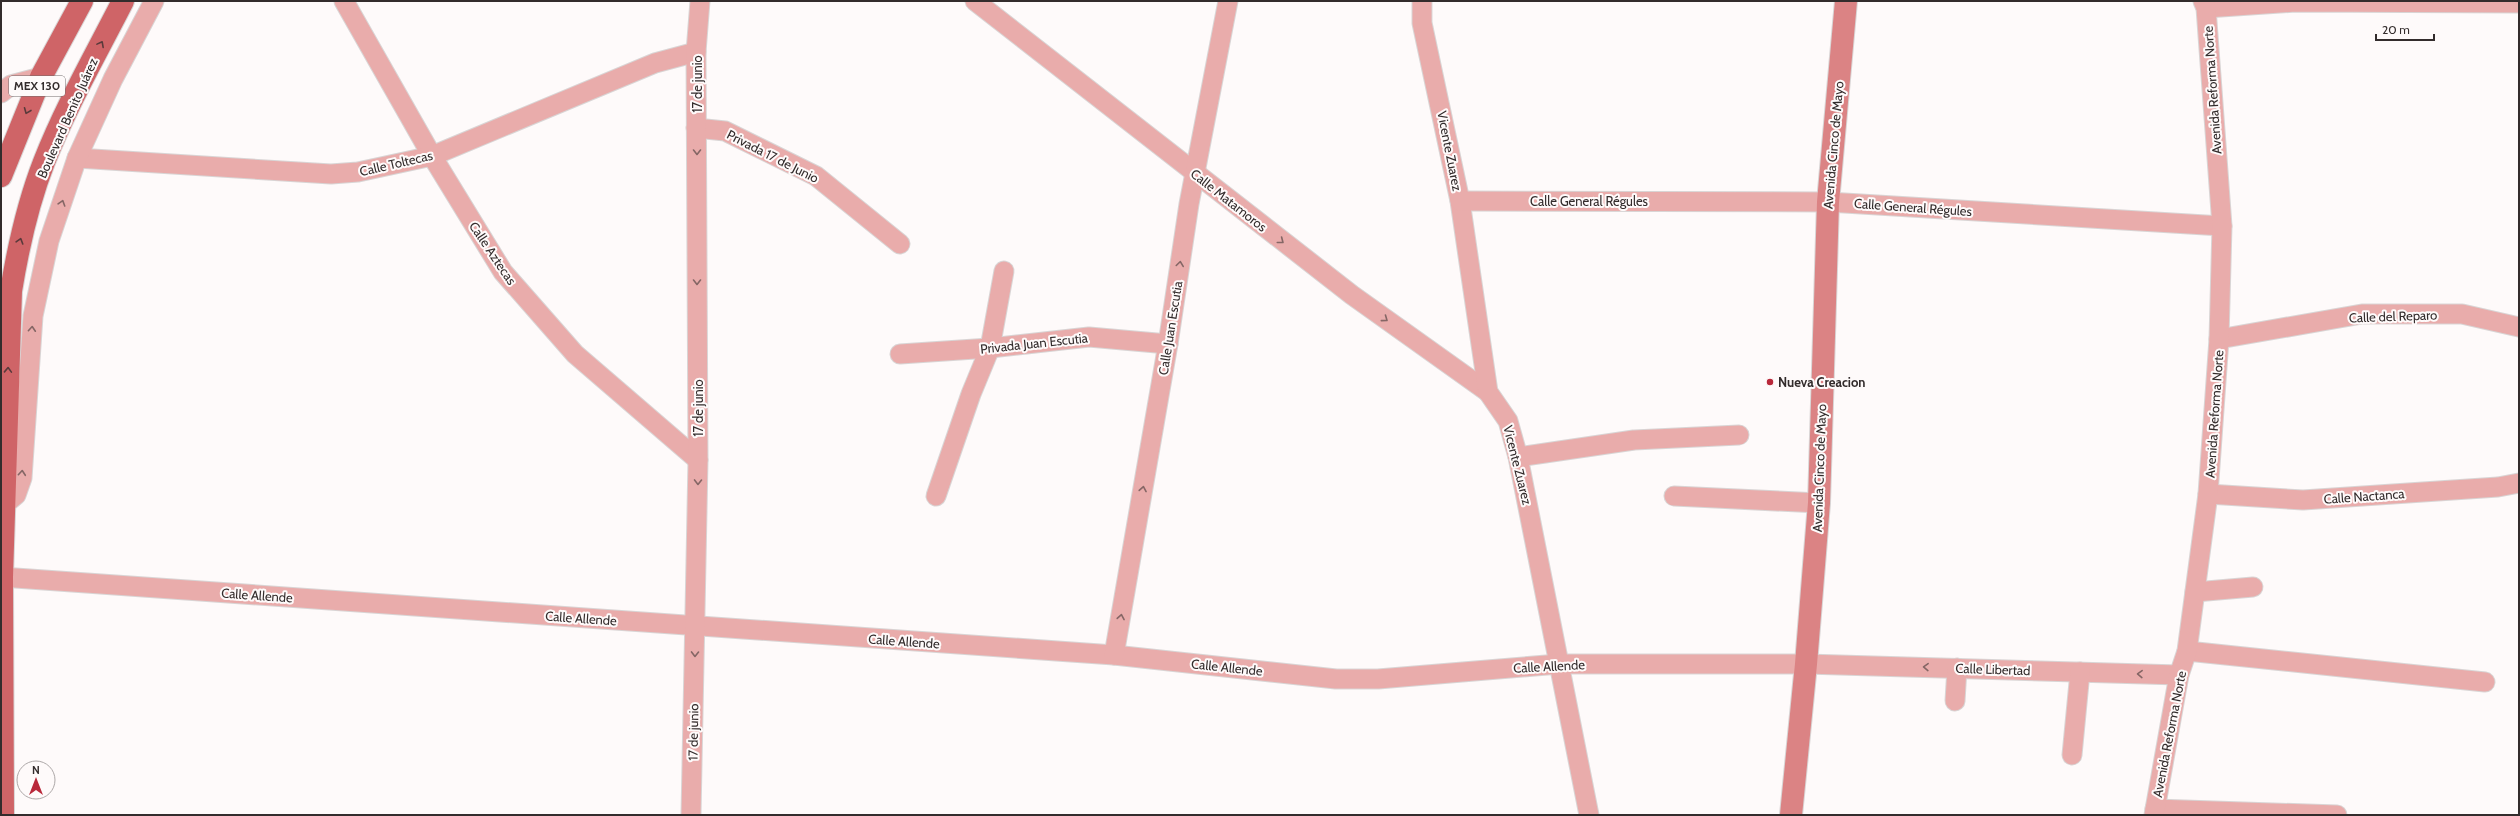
<svg xmlns="http://www.w3.org/2000/svg" width="2520" height="816" viewBox="0 0 2520 816" font-family="Cabin,sans-serif">
<rect width="100%" height="100%" fill="#fefafa"/>
<g fill="none" stroke-linecap="round" stroke-linejoin="round">
<g stroke="#d9d5d5" stroke-width="21">
<g id="street">
<path d="M344 1 432 156 503 272 575 354 698 460"/>
<path d="M975 1 1352 295 1488 392"/>
<path d="M1422 1V23L1460 201 1488 392 1508 421 1518 457 1589 815"/>
<path d="M2206 8 2295 2 2519 3"/>
<path d="M1 93 11 85 41 77"/>
<path d="M696 128 725 131 816 176 900 244"/>
<path d="M77 158 331 174 358 172 432 156 655 63 696 52"/>
<path d="M1460 201 1828 202 2222 226"/>
<path d="M2219 339 2362 314H2462L2519 327"/>
<path d="M900 354 990 348 1089 337 1168 344"/>
<path d="M1518 457 1634 440 1739 435"/>
<path d="M2208 494 2303 500 2498 487 2519 483"/>
<path d="M936 496 971 394 990 348 1004 271"/>
<path d="M1674 496 1819 503"/>
<path d="M4 505 16 495 22 478 33 316 49 241 77 158 113 79 154 1"/>
<path d="M1 577 1114 655 1336 679H1378L1559 664H1806L2179 675"/>
<path d="M2195 592 2253 587"/>
<path d="M2187 651 2485 682"/>
<path d="M1114 655 1168 344 1189 204 1228 1"/>
<path d="M1955 701 1957 668"/>
<path d="M2072 755 2080 672"/>
<path d="M2155 809 2337 815"/>
<path d="M691 815 698 460 696 52 700 1"/>
<path d="M2154 815 2179 675 2187 651 2208 494 2219 339 2222 226 2206 8 2203 1"/>
</g>
</g>
<g stroke="#d9d5d5" stroke-width="24">
<path id="secondary" d="M1791 815 1806 664 1819 503 1828 202 1846 1"/>
</g>
<g stroke="#d9d5d5" stroke-width="24">
<g id="primary">
<path d="M1 176 41 77 82 1"/>
<path d="M3 815 2 577 11 291C18 248 28 203 44 162 66 106 96 54 123 1"/>
</g>
</g>
<use href="#street" stroke="#e9acab" stroke-width="19"/>
<use href="#secondary" stroke="#db8384" stroke-width="22"/>
<use href="#primary" stroke="#cf6467" stroke-width="22"/>
</g>
<defs><path id="oneway-chevron" d="M-2-3.5L2.5 0L-2 3.5" fill="none" stroke-width="1.6" stroke-linecap="round" stroke-linejoin="round"/></defs>
<g stroke="#5a3a3b">
<use href="#oneway-chevron" transform="translate(101 44) rotate(-62)"/>
<use href="#oneway-chevron" transform="translate(27 111) rotate(112)"/>
<use href="#oneway-chevron" transform="translate(20 241) rotate(-73)"/>
<use href="#oneway-chevron" transform="translate(8 370) rotate(-88)"/>
</g>
<g stroke="#856665">
<use href="#oneway-chevron" transform="translate(697 152) rotate(90)"/>
<use href="#oneway-chevron" transform="translate(62 203) rotate(-72)"/>
<use href="#oneway-chevron" transform="translate(1281 241) rotate(38)"/>
<use href="#oneway-chevron" transform="translate(1180 264) rotate(-82)"/>
<use href="#oneway-chevron" transform="translate(697 282) rotate(90)"/>
<use href="#oneway-chevron" transform="translate(1385 319) rotate(36)"/>
<use href="#oneway-chevron" transform="translate(32 329) rotate(-86)"/>
<use href="#oneway-chevron" transform="translate(22 473) rotate(-85)"/>
<use href="#oneway-chevron" transform="translate(698 482) rotate(91)"/>
<use href="#oneway-chevron" transform="translate(1143 489) rotate(-80)"/>
<use href="#oneway-chevron" transform="translate(1121 617) rotate(-80)"/>
<use href="#oneway-chevron" transform="translate(695 654) rotate(91)"/>
<use href="#oneway-chevron" transform="translate(1926 667) rotate(-178)"/>
<use href="#oneway-chevron" transform="translate(2140 674) rotate(-178)"/>
</g>
<circle fill="#b9283a" stroke="#fefafa" stroke-width="1.5" cx="1770" cy="382" r="4"/>
<g text-anchor="middle" stroke-width="4" stroke-linejoin="round" paint-order="stroke">
<rect fill="#fefafa" stroke="#706a6a" stroke-width="1" x="9" y="76" width="56" height="20" rx="3"/>
<g font-size="12" font-weight="bold" fill="#332c2c">
<text x="37" y="90">MEX 130</text>
</g>
<g font-size="13" fill="#332c2c" stroke="#fefafa">
<text transform="translate(697 84) rotate(-90)" y="5">17 de junio</text>
<text transform="translate(2212 90) rotate(-94)" y="5">Avenida Reforma Norte</text>
<text transform="translate(67 118) rotate(-66)" y="5">Boulevard Benito Juárez</text>
<text transform="translate(1833 145) rotate(-85)" y="5">Avenida Cinco de Mayo</text>
<text transform="translate(1450 151) rotate(79)" y="5">Vicente Zuarez</text>
<text transform="translate(773 156) rotate(27)" y="5">Privada 17 de Junio</text>
<text transform="translate(396 163) rotate(-13)" y="5">Calle Toltecas</text>
<text transform="translate(1229 200) rotate(38)" y="5">Calle Matamoros</text>
<text x="1589" y="206">Calle General Régules</text>
<text transform="translate(1913 207) rotate(4)" y="5">Calle General Régules</text>
<text transform="translate(493 253) rotate(56)" y="5">Calle Aztecas</text>
<text transform="translate(2393 316) rotate(-2)" y="5">Calle del Reparo</text>
<text transform="translate(1170 328) rotate(-81)" y="5">Calle Juan Escutia</text>
<text transform="translate(1034 343) rotate(-6)" y="5">Privada Juan Escutia</text>
<text transform="translate(698 408) rotate(-90)" y="5">17 de junio</text>
<text transform="translate(2214 414) rotate(-86)" y="5">Avenida Reforma Norte</text>
<text transform="translate(1518 465) rotate(76)" y="5">Vicente Zuarez</text>
<text transform="translate(1819 468) rotate(-88)" y="5">Avenida Cinco de Mayo</text>
<text transform="translate(2364 496) rotate(-4)" y="5">Calle Nactanca</text>
<text transform="translate(257 595) rotate(4)" y="5">Calle Allende</text>
<text transform="translate(581 618) rotate(4)" y="5">Calle Allende</text>
<text transform="translate(904 641) rotate(4)" y="5">Calle Allende</text>
<text transform="translate(1549 666) rotate(-3)" y="5">Calle Allende</text>
<text transform="translate(1227 667) rotate(6)" y="5">Calle Allende</text>
<text transform="translate(1993 669) rotate(2)" y="5">Calle Libertad</text>
<text transform="translate(693 732) rotate(-89)" y="5">17 de junio</text>
<text transform="translate(2169 734) rotate(-79)" y="5">Avenida Reforma Norte</text>
</g>
<g font-size="13" font-weight="bold" fill="#332c2c" stroke="#fefafa" text-anchor="start">
<text x="1778" y="387">Nueva Creacion</text>
</g>
</g>
<rect width="2520" height="816" fill="none" stroke="#332c2c" stroke-width="4"/>
<g transform="translate(36 780)"><circle r="19" fill="#fefafa" stroke="#ada8a8"/>
<path d="M0-3L7 15L0 10L-7 15Z" fill="#b9283a"/>
<text y="-6" font-size="11" font-weight="bold" text-anchor="middle" fill="#332c2c">N</text>
</g>
<path d="M2376 34v6h58v-6" fill="none" stroke="#332c2c" stroke-width="2"/>
<text x="2382" y="34" font-size="12" fill="#332c2c" stroke="#fefafa" stroke-width="3" paint-order="stroke">20 m</text>
</svg>
